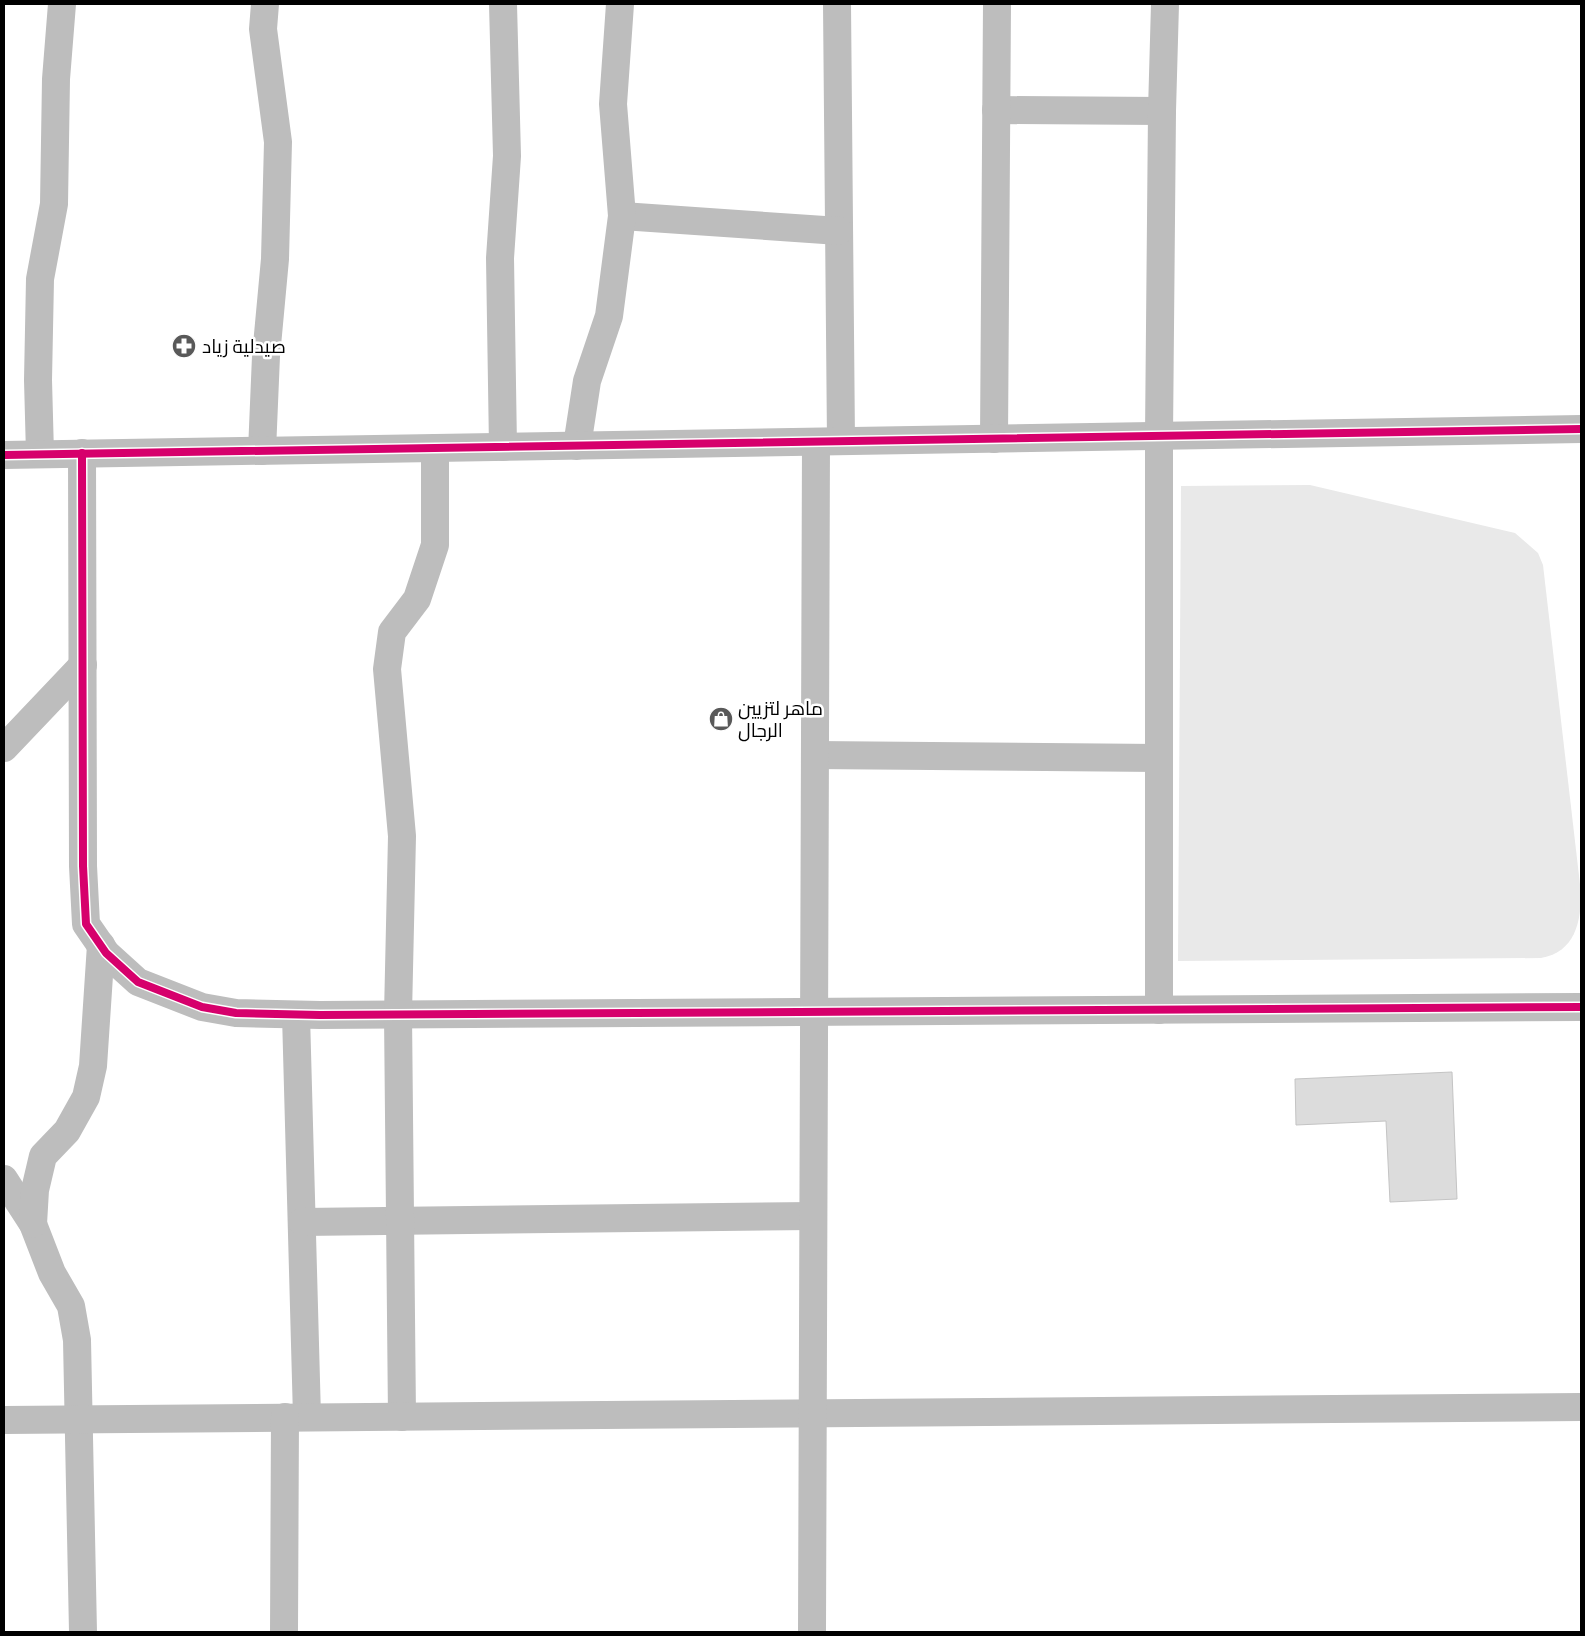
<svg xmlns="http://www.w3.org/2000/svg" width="1585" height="1636" viewBox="0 0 1585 1636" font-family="'Exo 2',Cairo,sans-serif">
<rect width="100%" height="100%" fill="#fff"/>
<path fill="#e9e9e9" d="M1310 485 1515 533 1538 553 1543 565 1581 893C1581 922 1575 952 1541 958L1178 961 1181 486Z"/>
<path fill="#dcdcdc" stroke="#c4c4c4" d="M1452 1072 1457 1199 1390 1202 1386 1121 1296 1125 1295 1079Z"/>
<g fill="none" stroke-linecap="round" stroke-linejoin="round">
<g stroke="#bdbdbd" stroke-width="28">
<path d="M503 4 507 156 500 258 503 447"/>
<path d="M837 4 841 441"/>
<path d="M996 110 1162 111"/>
<path d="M622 216 839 231"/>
<path d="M994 439 997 4"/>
<path d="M577 446 587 381 609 316 622 216 613 104 620 4"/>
<path d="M262 451 266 356 275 259 278 142 263 29 265 4"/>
<path d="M82 453 83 866 86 924 106 953 138 982 202 1007 236 1013 320 1015 1581 1007"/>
<path d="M40 454 38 380 40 279 54 204 56 79 62 4"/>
<path d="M4 455 1581 429"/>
<path d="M4 748 83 665"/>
<path d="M815 755 1159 758"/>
<path d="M1159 1010V436L1162 111 1165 4"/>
<path d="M296 1015 307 1417"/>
<path d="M4 1179 33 1224 52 1273 71 1306 77 1340 83 1632"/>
<path d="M302 1222 813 1216"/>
<path d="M33 1224 35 1190 43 1156 67 1131 86 1097 93 1066 101 945"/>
<path d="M402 1417 398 1014 402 836 387 669 392 632 417 599 435 545V448"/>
<path d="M4 1420 1581 1407"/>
<path d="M284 1632 285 1417"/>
<path d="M812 1632 816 442"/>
</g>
<g stroke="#fff" stroke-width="11">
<g id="cycleway">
<path d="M82 453 83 866 86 924 106 953 138 982 202 1007 236 1013 320 1015 1581 1007"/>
<path d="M4 455 1581 429"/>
</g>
</g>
<use href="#cycleway" stroke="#d6006c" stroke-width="8"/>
</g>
<defs>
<g id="pharmacy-disc" transform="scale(1.25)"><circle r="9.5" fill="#595959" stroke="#fff"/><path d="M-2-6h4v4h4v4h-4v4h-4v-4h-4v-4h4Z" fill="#fff"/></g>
<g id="shop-disc" transform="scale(1.25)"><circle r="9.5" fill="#595959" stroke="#fff"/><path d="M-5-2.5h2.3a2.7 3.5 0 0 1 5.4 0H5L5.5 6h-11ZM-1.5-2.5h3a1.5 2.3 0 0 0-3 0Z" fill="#fff"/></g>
</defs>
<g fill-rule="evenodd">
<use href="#pharmacy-disc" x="184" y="346"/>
<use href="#shop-disc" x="721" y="719"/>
</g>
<g text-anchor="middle" stroke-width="5" stroke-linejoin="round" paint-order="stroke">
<g font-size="19" fill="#000" stroke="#fff" text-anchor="start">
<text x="202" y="353">صيدلية زياد</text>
<text x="738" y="715">ماهر لتزيين<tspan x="738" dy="22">الرجال</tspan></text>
</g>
</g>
<rect width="1585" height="1636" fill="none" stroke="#000000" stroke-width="10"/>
</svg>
